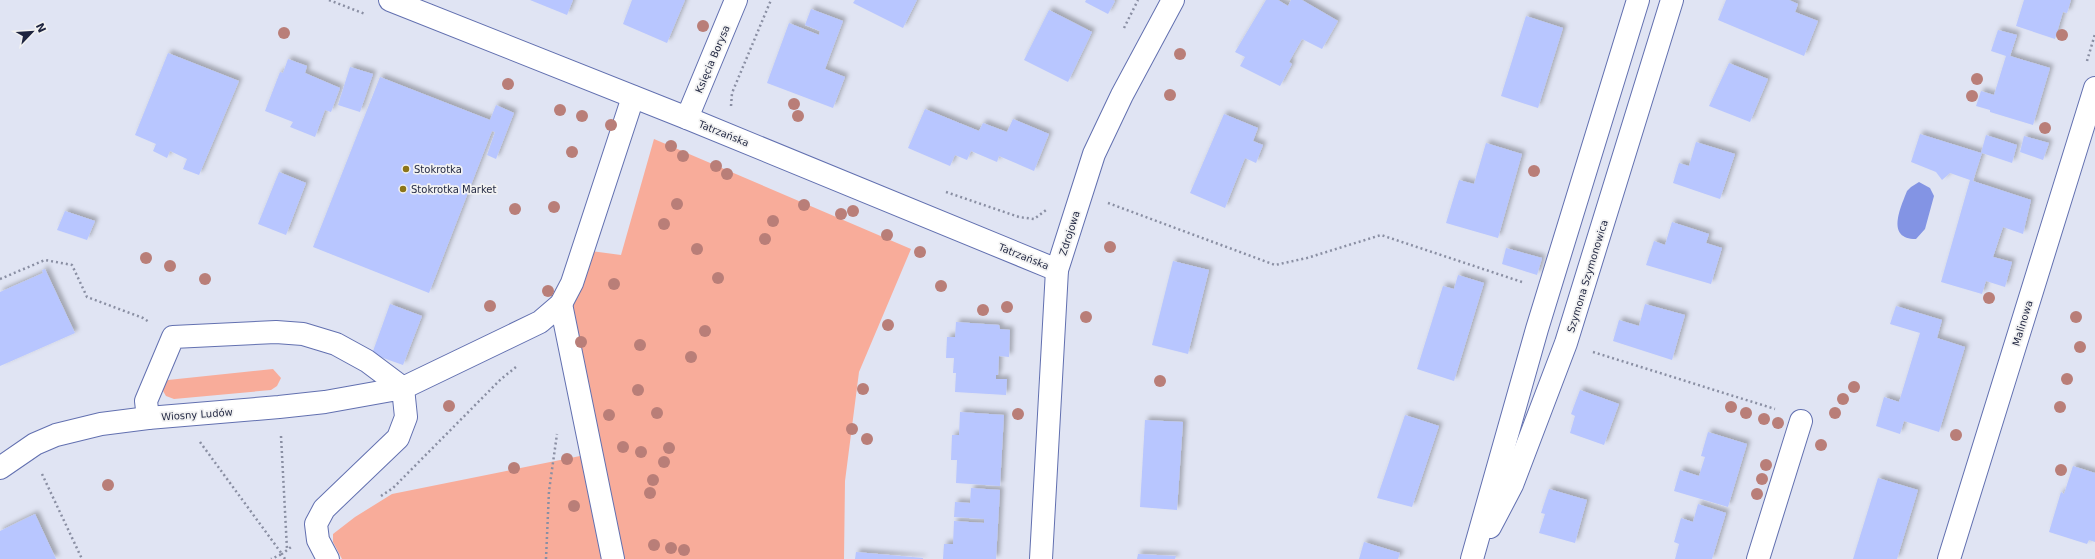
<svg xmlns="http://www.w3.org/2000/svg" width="2095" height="559" viewBox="0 0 2095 559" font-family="'DejaVu Sans',sans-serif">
<defs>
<filter id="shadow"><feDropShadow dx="3.5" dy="-3.5" stdDeviation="2" flood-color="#0004"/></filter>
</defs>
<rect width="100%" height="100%" fill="#e0e4f3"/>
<g fill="#f8ac9a">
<path d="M654 139 911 249 859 372 845 481 844 559H342L333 542V534L355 517 392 494 600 452 569 303 591 251 621 255Z"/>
<path d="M273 369 281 378 277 386 271 390 174 399 166 396 163 391 165 383 168 380Z"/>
</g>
<path fill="#8394e4" d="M1919 182 1930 188 1934 196 1925 229 1916 239C1886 239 1900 209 1907 191L1911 187Z"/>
<g fill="#b8c6ff" filter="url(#shadow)">
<path d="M530 0H573L567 15Z"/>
<path d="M632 0H685L667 43 623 24Z"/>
<path d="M855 0H917L903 28 853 3Z"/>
<path d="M1086 0H1113L1115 1 1108 14 1085 2Z"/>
<path d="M1266 0H1278L1288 6 1291 0H1302L1338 21 1322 49 1302 39 1289 62 1292 64 1280 86 1240 66 1245 57 1235 52Z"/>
<path d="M1726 0H1789L1798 4 1795 12 1818 21 1804 56 1718 20Z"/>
<path d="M2024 0H2071L2067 13 2063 12 2055 39 2016 26Z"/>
<path d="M811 9 843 21 825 69 845 77 833 108 767 83 789 23 819 35 820 31 805 25Z"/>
<path d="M1049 10 1092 32 1068 82 1024 60Z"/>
<path d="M1526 16 1563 28 1538 108 1501 96Z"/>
<path d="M1998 30 2017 35 2010 56 2050 68 2033 125 1990 112V110L1976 106 1981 91 1994 95 2006 56 1991 51Z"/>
<path d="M168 53 239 81 199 175 183 169 187 159 170 151 167 158 153 151 156 144 135 135Z"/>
<path d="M288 59 307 66 305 73 340 88 331 112 325 110 315 137 290 127 293 122 265 111 280 72 283 73Z"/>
<path d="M1729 63 1768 79 1750 122 1709 106Z"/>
<path d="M350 67 373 74 360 112 338 105Z"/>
<path d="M380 77 490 120 496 105 514 113 496 159 487 155 495 132 492 131 429 293 313 247Z"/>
<path d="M925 109 979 131 983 123 1007 132 1013 119 1049 134 1034 171 999 156 997 162 971 151 967 160 955 155 950 166 908 148Z"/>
<path d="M1224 114 1258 128 1253 141 1263 145 1256 163 1245 158 1225 208 1190 193Z"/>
<path d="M1920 134 1981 153 1986 135 2017 145 2012 163 1982 153 1973 181 2031 200 2023 234 2003 227 1993 257 2012 262 2005 287 1986 281 1982 294 1941 282 1970 180 1950 173 1942 180 1936 172 1911 162Z"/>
<path d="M2024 136 2049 143 2043 160 2020 152Z"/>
<path d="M1696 142 1735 154 1720 199 1673 183 1679 163 1689 166Z"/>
<path d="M1486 143 1522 154 1498 238 1446 223 1459 180 1474 184Z"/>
<path d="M279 172 306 183 286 235 258 224Z"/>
<path d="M65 211 95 221 87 240 57 230Z"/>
<path d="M1672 222 1709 234 1706 243 1722 248 1711 284 1646 265 1654 241 1665 245Z"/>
<path d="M1506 248 1542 258 1537 275 1502 264Z"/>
<path d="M1173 261 1209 270 1188 354 1152 345Z"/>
<path d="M45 269 75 333 0 366V292L43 273 42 270Z"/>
<path d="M1458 275 1484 283 1454 381 1417 369 1443 286 1454 289Z"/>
<path d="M390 304 422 316 403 365 372 354Z"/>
<path d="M1645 304 1685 315 1672 360 1613 341 1619 320 1639 326Z"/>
<path d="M1896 306 1942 320 1937 338 1965 347 1939 432 1904 421 1900 434 1876 426 1884 397 1899 402 1920 333 1890 324Z"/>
<path d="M956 322 999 325 1000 329 1010 330 1009 357 999 356 998 375H996V379H1007L1006 395 955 392 956 373H953L954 358H946L947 337H955Z"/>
<path d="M1580 390 1619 404 1604 445 1570 433 1575 416 1571 414Z"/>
<path d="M960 412 1004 415 1000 486 956 483 957 460H951L952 435H959Z"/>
<path d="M1405 415 1439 426 1412 507 1377 498Z"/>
<path d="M1145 420 1183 422 1177 510 1140 507Z"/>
<path d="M1708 432 1747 444 1728 507 1674 491 1680 470 1699 476 1705 457 1701 456Z"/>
<path d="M2073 466 2095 473V542L2089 540 2087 544 2049 532 2061 492 2064 494Z"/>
<path d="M1878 478 1918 490 1897 559H1853Z"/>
<path d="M971 488 1000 490 996 559H943L944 544H953L954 521 984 523V519L954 517 955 502 970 503Z"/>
<path d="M1549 489 1587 500 1575 543 1539 533 1545 514 1541 513Z"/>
<path d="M1698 504 1726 513 1712 559H1675L1679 544 1674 542 1681 518 1693 522Z"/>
<path d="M35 514 56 559H0V531Z"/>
<path d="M1364 542 1400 553 1398 559H1359Z"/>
<path d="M856 552 923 558V559H855Z"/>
<path d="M1138 554 1176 556 1175 559H1137Z"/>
</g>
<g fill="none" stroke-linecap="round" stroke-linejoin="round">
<g stroke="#6270b0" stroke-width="24">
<g id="minor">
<path d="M390 0 687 118 1057 270"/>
<path d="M687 118 736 0"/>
<path d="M561 304 613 559"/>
<path d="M148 418 146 401 173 337 276 332 303 334 336 344 367 361 403 388 540 322 561 304 572 283 633 97"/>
<path d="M0 468 35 444 56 435 101 424 148 418 279 407 325 402 403 388 406 417 398 438 324 509 316 524 318 540 328 559"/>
<path d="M1490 527 1512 485 1566 343 1672 0"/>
<path d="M1041 559 1057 270 1094 154 1122 95 1173 0"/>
<path d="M1472 559 1537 329 1638 0"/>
<path d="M1758 559 1801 421"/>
<path d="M1949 559 2095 88"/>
</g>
</g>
<g stroke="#8a8fa3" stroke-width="2.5" stroke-dasharray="2 3" stroke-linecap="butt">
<path d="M329 0 365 14"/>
<path d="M1124 28 1138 0"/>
<path d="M2087 61 2095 34"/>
<path d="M731 106 732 93 771 0"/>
<path d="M946 192 1019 217 1034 219 1046 210"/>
<path d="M1108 203 1275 265 1307 258 1381 235 1522 282"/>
<path d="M0 279 45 260 72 265 87 297 143 318 149 322"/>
<path d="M1593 352 1775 409"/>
<path d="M281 436 287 549"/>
<path d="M200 442 282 554 271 559"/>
<path d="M42 474 82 559"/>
<path d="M381 496 393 488 501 379 516 367"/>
<path d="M285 559 282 554 291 547"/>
<path d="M546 559 549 491 557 434"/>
</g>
<use href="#minor" stroke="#fff" stroke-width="22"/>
</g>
<g fill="#b97e78">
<circle cx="703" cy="26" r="6"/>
<circle cx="284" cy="33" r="6"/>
<circle cx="2062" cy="35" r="6"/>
<circle cx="1180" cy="54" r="6"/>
<circle cx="1977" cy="79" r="6"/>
<circle cx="508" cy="84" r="6"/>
<circle cx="1170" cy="95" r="6"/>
<circle cx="1972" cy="96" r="6"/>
<circle cx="794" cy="104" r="6"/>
<circle cx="560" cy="110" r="6"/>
<circle cx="582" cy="116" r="6"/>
<circle cx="798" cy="116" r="6"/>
<circle cx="611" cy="125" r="6"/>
<circle cx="2045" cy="128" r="6"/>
<circle cx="671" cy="146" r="6"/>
<circle cx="572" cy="152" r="6"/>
<circle cx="683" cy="156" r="6"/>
<circle cx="716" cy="166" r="6"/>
<circle cx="1534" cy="171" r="6"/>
<circle cx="727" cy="174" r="6"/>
<circle cx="677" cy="204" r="6"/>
<circle cx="804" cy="205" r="6"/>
<circle cx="554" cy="207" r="6"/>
<circle cx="515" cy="209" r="6"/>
<circle cx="853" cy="211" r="6"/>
<circle cx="841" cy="214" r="6"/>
<circle cx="773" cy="221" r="6"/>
<circle cx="664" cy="224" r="6"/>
<circle cx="887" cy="235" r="6"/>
<circle cx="765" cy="239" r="6"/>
<circle cx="1110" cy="247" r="6"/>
<circle cx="697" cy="249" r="6"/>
<circle cx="920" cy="252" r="6"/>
<circle cx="146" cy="258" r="6"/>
<circle cx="170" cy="266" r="6"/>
<circle cx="718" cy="278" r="6"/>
<circle cx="205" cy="279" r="6"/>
<circle cx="614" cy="284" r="6"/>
<circle cx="941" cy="286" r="6"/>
<circle cx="548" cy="291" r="6"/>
<circle cx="1989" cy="298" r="6"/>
<circle cx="490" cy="306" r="6"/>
<circle cx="1007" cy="307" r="6"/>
<circle cx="983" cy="310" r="6"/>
<circle cx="1086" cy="317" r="6"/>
<circle cx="2076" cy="317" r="6"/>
<circle cx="888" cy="325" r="6"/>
<circle cx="705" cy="331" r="6"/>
<circle cx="581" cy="342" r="6"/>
<circle cx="640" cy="345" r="6"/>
<circle cx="2080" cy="347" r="6"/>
<circle cx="691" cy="357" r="6"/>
<circle cx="2067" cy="379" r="6"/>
<circle cx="1160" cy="381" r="6"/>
<circle cx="1854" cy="387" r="6"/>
<circle cx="863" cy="389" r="6"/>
<circle cx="638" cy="390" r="6"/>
<circle cx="1843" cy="399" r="6"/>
<circle cx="449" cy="406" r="6"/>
<circle cx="1731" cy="407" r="6"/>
<circle cx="2060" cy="407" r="6"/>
<circle cx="657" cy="413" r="6"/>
<circle cx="1746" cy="413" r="6"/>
<circle cx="1835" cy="413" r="6"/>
<circle cx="1018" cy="414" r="6"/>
<circle cx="609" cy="415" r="6"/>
<circle cx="1764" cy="419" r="6"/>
<circle cx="1778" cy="423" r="6"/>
<circle cx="852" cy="429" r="6"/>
<circle cx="1956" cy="435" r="6"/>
<circle cx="867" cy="439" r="6"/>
<circle cx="1821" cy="445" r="6"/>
<circle cx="623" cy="447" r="6"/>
<circle cx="669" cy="448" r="6"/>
<circle cx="641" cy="452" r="6"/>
<circle cx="567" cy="459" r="6"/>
<circle cx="664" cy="462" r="6"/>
<circle cx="1766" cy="465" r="6"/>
<circle cx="514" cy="468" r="6"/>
<circle cx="2061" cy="470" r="6"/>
<circle cx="1762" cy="479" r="6"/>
<circle cx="653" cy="480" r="6"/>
<circle cx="108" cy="485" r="6"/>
<circle cx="650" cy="493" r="6"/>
<circle cx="1757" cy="494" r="6"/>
<circle cx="574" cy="506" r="6"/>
<circle cx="654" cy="545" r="6"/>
<circle cx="671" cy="548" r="6"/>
<circle cx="684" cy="550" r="6"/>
</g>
<g fill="#8c7519" stroke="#f2f2f2" stroke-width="1.5">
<circle cx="406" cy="169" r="4"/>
<circle cx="403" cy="189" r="4"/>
</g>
<g text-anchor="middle" stroke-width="3.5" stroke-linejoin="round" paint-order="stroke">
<g font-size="10" fill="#1e243f" stroke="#f2f2f2">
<text transform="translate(712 59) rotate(-67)" y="4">Księcia Borysa</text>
<text transform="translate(724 133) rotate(22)" y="4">Tatrzańska</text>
<text transform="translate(1069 233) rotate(-72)" y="4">Zdrojowa</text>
<text transform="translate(1024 256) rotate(22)" y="4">Tatrzańska</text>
<text transform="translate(1587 276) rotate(-73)" y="4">Szymona Szymonowica</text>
<text transform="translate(2022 323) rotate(-73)" y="4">Malinowa</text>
<text transform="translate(197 414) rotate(-4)" y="4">Wiosny Ludów</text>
</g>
<g font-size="10" fill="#1e243f" stroke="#f2f2f2" text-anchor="start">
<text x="414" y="173">Stokrotka</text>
<text x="411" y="193">Stokrotka Market</text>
</g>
</g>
<g transform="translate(32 32) rotate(65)" stroke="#f2f2f2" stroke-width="3" paint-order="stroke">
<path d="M0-3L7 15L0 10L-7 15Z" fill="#1e243f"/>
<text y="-6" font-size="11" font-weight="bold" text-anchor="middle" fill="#1e243f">N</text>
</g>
</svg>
